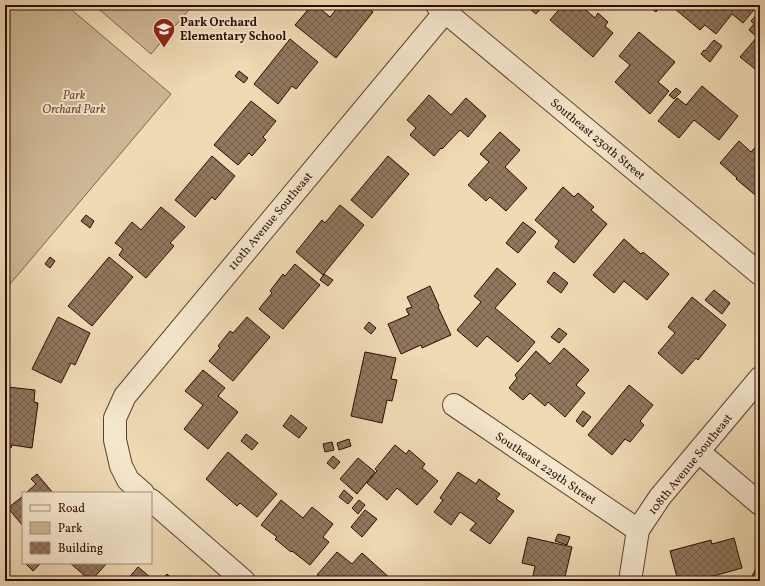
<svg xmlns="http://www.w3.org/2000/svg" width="765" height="586" viewBox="0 0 765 586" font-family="Vollkorn,serif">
<defs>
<pattern id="building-cross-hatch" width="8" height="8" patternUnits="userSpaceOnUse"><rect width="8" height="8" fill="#91775e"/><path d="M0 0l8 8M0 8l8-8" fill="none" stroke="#77604b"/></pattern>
</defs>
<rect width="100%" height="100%" fill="#efdab4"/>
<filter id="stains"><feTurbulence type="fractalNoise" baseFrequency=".005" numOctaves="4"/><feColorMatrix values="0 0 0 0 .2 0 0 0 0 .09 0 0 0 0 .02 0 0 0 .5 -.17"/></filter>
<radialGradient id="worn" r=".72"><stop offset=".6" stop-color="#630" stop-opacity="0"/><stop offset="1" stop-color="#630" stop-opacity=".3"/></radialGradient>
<g fill="#ceb795" stroke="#7d614a">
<path d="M5 5H66L171 94 5 290Z"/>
<path d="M94 5H193L151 54Z"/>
</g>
<g fill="url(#building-cross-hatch)" stroke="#2c0b00">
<path d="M312 5H316L330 17 340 5H364L373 12 336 58 295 25Z"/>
<path d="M525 5H544L536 14Z"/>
<path d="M563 5H580L595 18 598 13 608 22 605 26 613 33 593 57 550 20Z"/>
<path d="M648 5H661L656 12Z"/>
<path d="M678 5H758L743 23 732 14 716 34 705 25 700 30 675 9Z"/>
<path d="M757 14 760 17V73L740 57 757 37 749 30 754 24 751 21Z"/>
<path d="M639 32 675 62 658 82 669 91 650 114 615 82 630 65 619 56Z"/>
<path d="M290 39 318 62 296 89 292 86 278 104 254 84Z"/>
<path d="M714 40 722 46 710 62 701 54 704 50 705 51Z"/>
<path d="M239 71 248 78 244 83 235 76Z"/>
<path d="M702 86 738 116 719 140 694 120 679 138 658 121 677 98 686 105Z"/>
<path d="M676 88 681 92 674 99 669 95Z"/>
<path d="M429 95 451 115 466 98 486 116 468 137 460 130 442 149 441 148 434 156 410 135 416 128 407 120Z"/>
<path d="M251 101 276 121 263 137 266 140 252 156 249 153 238 165 214 145Z"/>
<path d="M500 132 520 150 505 167 527 188 506 211 490 197 486 201 468 185 489 162 480 154Z"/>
<path d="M739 141 751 152 759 143 760 144V199L736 179 737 178 720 163Z"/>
<path d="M212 156 235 176 215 200 212 197 195 217 175 200Z"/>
<path d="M388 156 409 174 372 218 351 200Z"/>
<path d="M563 187 574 197 578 193 594 207 591 210 607 224 574 263 555 247 559 241 535 220Z"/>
<path d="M340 205 364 225 323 275 296 252 322 220 325 223Z"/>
<path d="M161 207 185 227 170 243 174 246 146 278 119 255 123 249 115 243 132 222 141 230Z"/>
<path d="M86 215 94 221 90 228 81 221Z"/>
<path d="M523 222 536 232 518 253 506 243Z"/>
<path d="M624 239 641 254 643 252 669 274 647 300 624 281 614 293 593 275Z"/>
<path d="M50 257 55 261 50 268 45 264Z"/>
<path d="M109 257 133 277 92 326 68 306Z"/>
<path d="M295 264 320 285 283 329 259 309 272 293 270 291 283 274 285 276Z"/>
<path d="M497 268 516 284 495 308 535 342 518 362 487 336 477 347 457 330 481 302 474 296Z"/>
<path d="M554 272 568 283 561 293 547 282Z"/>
<path d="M324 274 333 280 328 286 320 280Z"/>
<path d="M430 286 439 306 438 307 451 335 422 348 421 345 401 354 388 324 409 315 406 309 412 307 407 297Z"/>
<path d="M714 290 730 303 722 314 705 300Z"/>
<path d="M692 297 726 325 698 360 696 358 682 374 658 353 675 333 668 327Z"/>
<path d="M58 317 90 333 75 365 71 363 61 383 32 369Z"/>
<path d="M247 317 270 337 233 381 209 361 220 348 218 346 230 331 233 333Z"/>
<path d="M369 322 376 328 371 334 364 328Z"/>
<path d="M559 328 567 334 559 343 551 337Z"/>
<path d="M564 348 589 370 576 385 585 393 565 417 548 402 545 406 530 393 523 400 509 388 517 378 515 375 536 351 550 364Z"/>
<path d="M365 352 396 358 391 379 397 380 392 401 387 400 382 423 351 416Z"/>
<path d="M203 370 225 388 218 396 238 412 208 449 184 429 203 405 185 391Z"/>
<path d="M629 385 653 405 640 421 644 425 630 442 625 439 612 455 588 435Z"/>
<path d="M8 387 35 390 34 402 38 403 32 448 12 445 11 448 5 447V404Z"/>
<path d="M583 411 591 417 583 427 576 421Z"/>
<path d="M291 415 307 428 299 438 283 426Z"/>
<path d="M246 434 258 443 252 450 241 441Z"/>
<path d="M349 439 351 446 339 450 337 443Z"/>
<path d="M332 442 334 450 325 452 323 444Z"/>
<path d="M395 445 406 454 409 450 425 464 422 468 438 481 417 505 397 488 387 500 367 483 377 471 375 469Z"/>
<path d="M228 452 277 494 257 517 240 503 237 506 206 479Z"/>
<path d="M333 456 340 462 334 469 327 463Z"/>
<path d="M358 458 375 472 357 494 340 479Z"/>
<path d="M458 472 476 484 479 479 500 494 496 499 514 511 490 544 470 530 476 523 460 512 451 525 434 512 443 500 440 498Z"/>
<path d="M37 474 53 493H26L36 484 31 479Z"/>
<path d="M344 490 353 498 348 504 339 497Z"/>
<path d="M23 496V526L8 508Z"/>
<path d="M281 500 303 518 312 507 333 524 323 537 329 542 310 565 292 551 291 552 275 539 277 537 261 525Z"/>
<path d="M359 500 365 505 358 514 352 508Z"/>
<path d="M365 510 377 519 362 537 351 527Z"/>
<path d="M558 534 570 537 567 545 555 541Z"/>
<path d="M528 537 572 547 564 581H532L535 566 522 563Z"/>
<path d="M734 538 742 568 696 581H678L670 551 711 540 712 544Z"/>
<path d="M337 552 352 564 362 553 391 579 389 581H325L317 575Z"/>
<path d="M25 563H39L40 564 33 571Z"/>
<path d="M70 563H107L91 581Z"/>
<path d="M138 567 155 581H126Z"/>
<path d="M756 568 760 570V581H750Z"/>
<path d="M167 574 175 581H160Z"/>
<path d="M401 576 406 581H396Z"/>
</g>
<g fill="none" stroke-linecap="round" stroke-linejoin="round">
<g stroke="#5d3f2d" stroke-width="24">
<g id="street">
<path d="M437 5 760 274"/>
<path d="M454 405 638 530"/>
<path d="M699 452 760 504"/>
<path d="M143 493 128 480 121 466 115 440V418L125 396 445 12"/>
<path d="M151 500 244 581"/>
<path d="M630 581 638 530 660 497 760 378"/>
</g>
</g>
<use href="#street" stroke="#f5e7ce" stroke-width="22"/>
</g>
<defs>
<g id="school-pin" transform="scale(1.15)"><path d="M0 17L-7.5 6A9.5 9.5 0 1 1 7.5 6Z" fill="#8f2418" stroke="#f5e7ce"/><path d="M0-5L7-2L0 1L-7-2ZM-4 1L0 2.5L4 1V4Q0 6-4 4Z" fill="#fff"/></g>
</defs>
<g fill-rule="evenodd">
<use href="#school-pin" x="164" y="29"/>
</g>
<g text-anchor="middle" stroke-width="4" stroke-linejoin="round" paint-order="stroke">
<g font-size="12" font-weight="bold" fill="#2c0b00" stroke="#f5e7ce" text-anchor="start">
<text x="180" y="26">Park Orchard<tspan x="180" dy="14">Elementary School</tspan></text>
</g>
<g font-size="12" font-style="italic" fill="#654734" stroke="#f5e7ce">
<text x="74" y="99">Park<tspan x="74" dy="14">Orchard Park</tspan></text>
</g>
<g font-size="12" fill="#2c0b00" stroke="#f5e7ce">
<text transform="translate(598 139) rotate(40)" y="4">Southeast 230th Street</text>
<text transform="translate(270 221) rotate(-50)" y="4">110th Avenue Southeast</text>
<text transform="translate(690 464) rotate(-51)" y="4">108th Avenue Southeast</text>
<text transform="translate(546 468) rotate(34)" y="4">Southeast 229th Street</text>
</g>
</g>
<rect width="765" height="586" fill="none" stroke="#efdab4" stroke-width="20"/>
<rect x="6" y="6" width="753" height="574" fill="none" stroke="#2c0b00" stroke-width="2"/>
<rect x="10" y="10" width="745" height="566" fill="none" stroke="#2c0b00"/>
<rect x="22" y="492" width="130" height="72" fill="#f5e7ce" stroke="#a58f7c"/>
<rect x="30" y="505" width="20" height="6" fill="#f5e7ce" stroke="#a58f7c"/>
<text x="58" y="512" font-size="12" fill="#2c0b00">Road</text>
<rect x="30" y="522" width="20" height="12" fill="#ceb795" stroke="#a58f7c"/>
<text x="58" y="532" font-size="12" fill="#2c0b00">Park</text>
<rect x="30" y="542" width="20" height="12" fill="url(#building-cross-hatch)" stroke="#a58f7c"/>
<text x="58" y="552" font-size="12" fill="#2c0b00">Building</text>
<rect width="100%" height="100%" filter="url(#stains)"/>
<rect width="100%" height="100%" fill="url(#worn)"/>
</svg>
